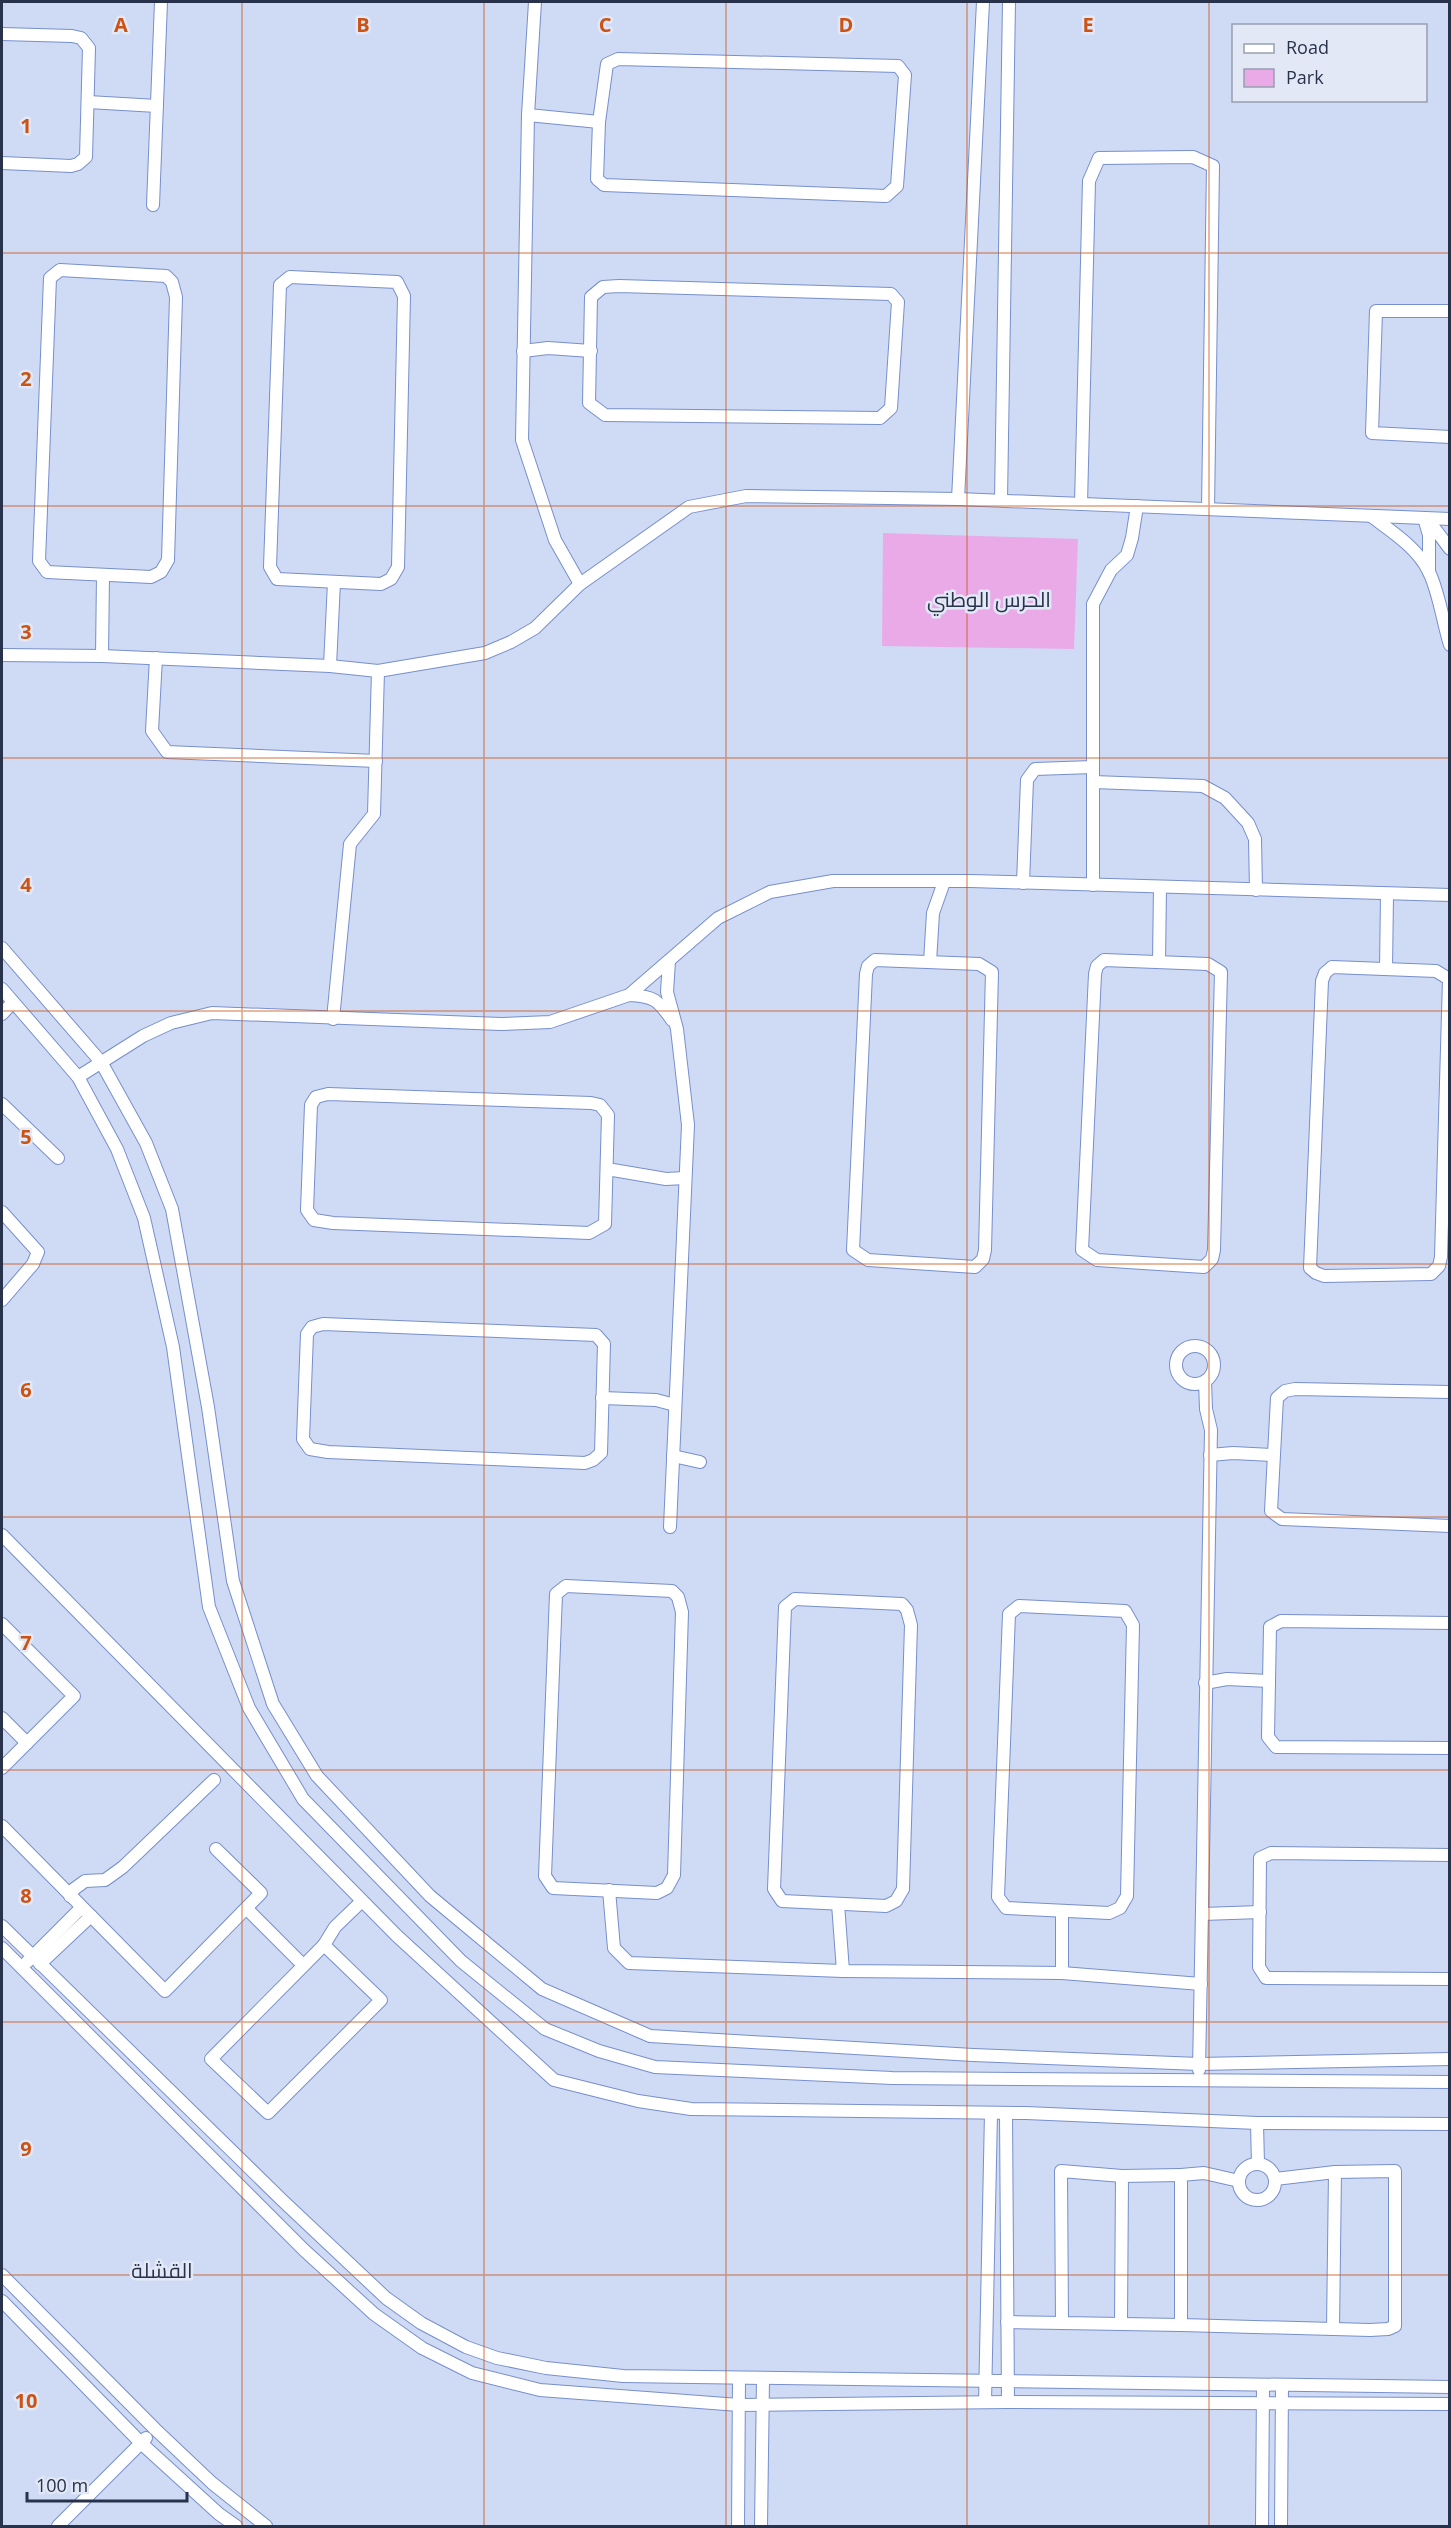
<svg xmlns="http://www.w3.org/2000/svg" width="1451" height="2528" viewBox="0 0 1451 2528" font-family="'Open Sans',Cairo,sans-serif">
<rect width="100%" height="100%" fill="#cfdaf5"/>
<path fill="#eaaae8" d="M883 533 1078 539 1074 649 882 646Z"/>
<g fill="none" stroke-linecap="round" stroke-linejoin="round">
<g stroke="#778fcb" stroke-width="14">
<g id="minor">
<path d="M535 2 528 115 522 440 555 540 580 584"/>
<path d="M2 34 72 36 81 38 89 48 86 157 78 164 71 166 2 163"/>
<path d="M618 59 898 66 905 75 897 186 886 196 604 185 597 179 599 122 607 64Z"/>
<path d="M88 102 157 106"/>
<path d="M528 115 599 122"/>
<path d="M153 205 161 2"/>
<path d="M60 270 166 276 172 282 176 297 168 560 161 572 151 577 47 572 39 561 50 278Z"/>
<path d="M290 277 397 282 404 296 398 567 391 579 381 584 277 579 270 567 280 285Z"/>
<path d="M619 286 891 294 898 302 891 408 880 418 605 415 589 403 591 297 603 287Z"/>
<path d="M1450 311H1376L1372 433 1450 437"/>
<path d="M523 351 548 348 591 351"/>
<path d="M958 499 983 2"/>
<path d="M1001 500 1009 2"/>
<path d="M1081 504 1089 181 1099 158 1193 157 1213 166 1208 509"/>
<path d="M1371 516C1391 531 1418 548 1429 572 1439 592 1443 623 1450 645"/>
<path d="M1424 518 1429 535V572"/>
<path d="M1429 521 1450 549"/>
<path d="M2 655 102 656 330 666 378 671 485 653 511 642 535 628 580 584 689 507 746 496 958 499 1450 519"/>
<path d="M102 656 103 575"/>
<path d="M156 658 152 731 167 752 376 761"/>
<path d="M330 666 334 582"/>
<path d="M1093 782 1203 786 1225 798 1248 823 1255 839 1256 890"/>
<path d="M1023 883 1027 780 1035 769 1093 767"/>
<path d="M1093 885V604L1111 570 1127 555 1132 538 1137 506"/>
<path d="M2 948 101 1062 146 1143 172 1209 208 1407 233 1581 273 1704 317 1776 430 1896 542 1989 650 2036 973 2055 1199 2064 1450 2059"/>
<path d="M875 960 979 964 992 972 985 1250 983 1259 975 1267 868 1260 853 1250 866 974 868 966Z"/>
<path d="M1104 960 1208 964 1221 972 1214 1250 1212 1259 1204 1267 1097 1260 1082 1250 1095 974 1097 966Z"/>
<path d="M669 961 667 992 677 1029 688 1125 670 1527"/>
<path d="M930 962 933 913 944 882"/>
<path d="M1159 962 1160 887"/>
<path d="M1332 967 1436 971 1449 979 1441 1257 1439 1266 1431 1274 1324 1276 1316 1273 1310 1268 1322 981 1325 973Z"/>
<path d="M1386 969 1387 895"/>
<path d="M2 989 78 1077 117 1149 144 1218 173 1347 209 1607 249 1708 303 1799 461 1961 545 2029 599 2051 655 2067 892 2078 1450 2082"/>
<path d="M629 995C654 996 658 1000 672 1020"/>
<path d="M2 1014 13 1002"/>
<path d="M333 1019 350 844 374 814 378 671"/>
<path d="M78 1077 143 1036 171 1023 212 1013 501 1024 550 1022 629 995 718 918 770 892 833 881H971L1450 895"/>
<path d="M328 1094 591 1103 600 1105 608 1115 605 1224 589 1233 333 1223 314 1220 307 1210 311 1105 316 1097Z"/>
<path d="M2 1104 58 1158"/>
<path d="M607 1169 666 1179 685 1178"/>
<path d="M2 1212 38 1252 33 1264 2 1300"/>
<path d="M323 1324 596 1335 604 1344 601 1453 593 1460 585 1463 328 1452 310 1449 303 1439 307 1334 312 1327Z"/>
<circle cx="1195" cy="1365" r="19"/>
<path d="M1450 1392 1295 1389 1285 1391 1277 1398 1271 1511 1282 1519 1450 1526"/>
<path d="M602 1398 656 1400 675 1405"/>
<path d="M1210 1455 1233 1453 1273 1455"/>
<path d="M673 1456 700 1462"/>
<path d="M2 1535 396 1935 554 2080 638 2101 691 2109 1026 2113 1257 2123 1450 2124"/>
<path d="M566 1586 672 1591 678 1597 682 1612 674 1875 667 1888 657 1893 553 1888 545 1876 556 1594Z"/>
<path d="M795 1599 902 1604 907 1610 911 1625 903 1889 896 1901 886 1906 782 1901 774 1889 785 1607Z"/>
<path d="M1019 1606 1125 1611 1133 1625 1127 1896 1120 1908 1109 1913 1006 1908 998 1897 1009 1614Z"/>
<path d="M1450 1623 1281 1621 1270 1627 1268 1737 1276 1747 1450 1748"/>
<path d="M2 1624 74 1696 2 1768"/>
<path d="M1205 1683 1227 1679 1269 1681"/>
<path d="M2 1718 27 1743"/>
<path d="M2 1826 165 1991 261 1893 216 1849"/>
<path d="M1450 1855 1271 1853 1260 1858 1259 1967 1266 1978 1450 1979"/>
<path d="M609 1890 614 1948 629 1963 843 1971 1062 1973 1201 1984"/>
<path d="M70 1896 74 1889 85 1881 105 1880 123 1867 214 1780"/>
<path d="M838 1904 843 1971"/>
<path d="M247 1909 303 1965"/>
<path d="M1062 1911V1973"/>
<path d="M1203 1914 1260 1912"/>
<path d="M2 1926 283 2201 386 2298 421 2323 466 2347 497 2358 546 2368 623 2376 1450 2387"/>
<path d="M324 1945 381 2000 268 2113 211 2059Z"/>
<path d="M324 1945 335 1927 362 1901"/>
<path d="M2 1948 304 2250 374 2314 422 2348 472 2373 540 2390 739 2405 1008 2402 1450 2404"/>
<path d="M27 1962 81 1908"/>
<path d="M40 1964 91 1916"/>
<path d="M1199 2070 1211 1430 1206 1409 1205 1381"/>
<path d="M1006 2113 1008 2402"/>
<path d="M1257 2123 1258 2164"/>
<circle cx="1257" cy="2182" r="18"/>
<path d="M1239 2181 1204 2173 1181 2175V2325L1370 2330 1388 2329 1395 2326V2171L1335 2172 1275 2179"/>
<path d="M2 2275 155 2429 212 2483 266 2526"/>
<path d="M2 2301 141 2443 219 2514 236 2526"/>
<path d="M1007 2322 1062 2323"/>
<path d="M1121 2323 1122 2176"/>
<path d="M1181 2325 1062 2323 1061 2171 1122 2176 1181 2175"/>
<path d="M1333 2329 1335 2172"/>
<path d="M985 2402 991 2113"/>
<path d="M58 2526 146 2438"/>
<path d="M738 2526 739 2378"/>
<path d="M761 2526 763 2379"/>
<path d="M1262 2526 1263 2385"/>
<path d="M1281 2526 1282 2385"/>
</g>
</g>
<use href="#minor" stroke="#fff" stroke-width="12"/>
</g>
<path fill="none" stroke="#cb5315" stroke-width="1.5" stroke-opacity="0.55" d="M242 2V2526M484 2V2526M726 2V2526M967 2V2526M1209 2V2526M2 253H1450M2 506H1450M2 758H1450M2 1011H1450M2 1264H1450M2 1517H1450M2 1770H1450M2 2022H1450M2 2275H1450"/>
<g text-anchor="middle" stroke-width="5" stroke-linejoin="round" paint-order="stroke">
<g font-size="21" fill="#28324b" stroke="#e2e8f5">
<text x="989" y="607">الحرس الوطني</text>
<text x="162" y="2278">القشلة</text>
</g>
</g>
<g font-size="20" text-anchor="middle" font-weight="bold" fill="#cb5315" stroke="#e2e8f5" stroke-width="5" stroke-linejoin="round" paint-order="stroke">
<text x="121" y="32">A</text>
<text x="363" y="32">B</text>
<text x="605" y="32">C</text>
<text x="846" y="32">D</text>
<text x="1088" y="32">E</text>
<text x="26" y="133">1</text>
<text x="26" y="386">2</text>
<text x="26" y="639">3</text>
<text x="26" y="892">4</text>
<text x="26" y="1144">5</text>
<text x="26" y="1397">6</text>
<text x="26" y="1650">7</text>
<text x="26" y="1903">8</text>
<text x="26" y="2156">9</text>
<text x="26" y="2408">10</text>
</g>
<rect width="1451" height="2528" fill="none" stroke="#28324b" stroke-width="6"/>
<rect x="1232" y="24" width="195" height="78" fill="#e2e8f5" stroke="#989fb1" stroke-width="1.5"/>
<rect x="1244" y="44" width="30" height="9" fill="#ffffff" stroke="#989fb1" stroke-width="1.5"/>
<text x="1286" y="54" font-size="18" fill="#28324b">Road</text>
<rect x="1244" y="69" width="30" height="18" fill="#eaaae8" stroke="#989fb1" stroke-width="1.5"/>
<text x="1286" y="84" font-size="18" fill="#28324b">Park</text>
<path d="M27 2492v9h160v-9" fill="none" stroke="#28324b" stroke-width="3"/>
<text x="36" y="2492" font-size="18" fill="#28324b" stroke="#e2e8f5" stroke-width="4.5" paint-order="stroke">100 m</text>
</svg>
